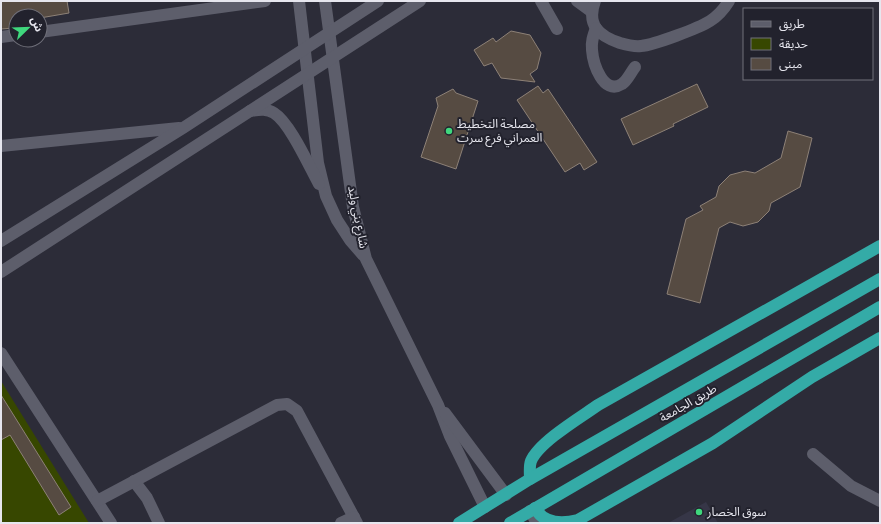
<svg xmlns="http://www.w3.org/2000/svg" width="881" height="524" viewBox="0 0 881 524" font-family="'Crimson Pro','Noto Sans Arabic',serif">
<rect width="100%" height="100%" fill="#2c2c38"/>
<path fill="#363647" d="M706 502 718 523H668Z"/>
<path fill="#374700" d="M1 381 89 523H1Z"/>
<g fill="#564b42" stroke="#8d8177">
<path d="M1 1H67L69 13 40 18V16H16V28L1 29Z"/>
<path d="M511 31 530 35 541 53 537 69 530 74 535 82 501 78 492 63 484 66 474 50 493 38 496 42Z"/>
<path d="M697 84 708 107 673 124 674 126 633 145 621 119Z"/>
<path d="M538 86 543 93 548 89 597 162 584 170 580 163 565 172 517 100Z"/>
<path d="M453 89 456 93 478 101 456 169 421 157 438 106 436 98Z"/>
<path d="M788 131 812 138 800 187 771 203 769 211 758 222 743 226 730 222 719 228 700 303 667 294 686 219 703 210 700 206 716 197 719 186 730 175 745 171 755 173 781 158Z"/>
<path d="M1 395 71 507 59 515 10 435 1 440Z"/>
</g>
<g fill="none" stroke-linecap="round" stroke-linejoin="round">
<g stroke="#5d5e6b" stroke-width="12">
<path d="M299 1 318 163 326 196 337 220 350 240 363 255"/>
<path d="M325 1 353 207 366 259 438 405 450 436 485 507"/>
<path d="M541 1 557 29"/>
<path d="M577 1 592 12"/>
<path d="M595 1C586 25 599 36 620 43 627 45 634 47 641 46 654 45 699 28 710 21 718 16 724 9 729 1"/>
<path d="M596 28C593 36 591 42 592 50 593 63 603 96 622 84 627 81 631 72 635 67"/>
<path d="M40 32 265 1"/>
<path d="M1 37 16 35"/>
<path d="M250 111C258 110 266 108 274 113 290 123 309 166 319 184"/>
<path d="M1 146 179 128"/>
<path d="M1 241 183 128 378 1"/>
<path d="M1 272 420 1"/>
<path d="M1 353 111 523"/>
<path d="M445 413 506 495"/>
<path d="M813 454 851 486 880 501"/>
<path d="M134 481 147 498 159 523"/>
<path d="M97 501 277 405 287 404 297 411 357 523"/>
<path d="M530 511 537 523"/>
<path d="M341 523 354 517"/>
</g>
<g stroke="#34aba7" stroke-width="12">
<path d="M530 479C530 473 529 466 531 461 539 442 581 417 598 405L880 246"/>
<path d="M535 508C544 524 562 524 578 520L713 443 812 377 880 338"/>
<path d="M459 523 530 479 880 279"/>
<path d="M510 523 880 307"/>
</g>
</g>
<g fill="#3fd77d" stroke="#22222d" stroke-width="1.5">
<circle cx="449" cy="131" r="4"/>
<circle cx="699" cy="512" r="4"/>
</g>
<g text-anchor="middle" stroke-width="4" stroke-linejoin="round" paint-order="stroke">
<g font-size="12" fill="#e6e6ee" stroke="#22222d" text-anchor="start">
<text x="457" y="128">مصلحة التخطيط<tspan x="457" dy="14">العمراني فرع سرت</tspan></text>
<text x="707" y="516">سوق الخصار</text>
</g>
<g font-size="12" fill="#e6e6ee" stroke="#22222d">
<text transform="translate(358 217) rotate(79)" y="4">شارع بني وليد</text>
<text transform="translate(688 403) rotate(-30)" y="4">طريق الجامعة</text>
</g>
</g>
<rect width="881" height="524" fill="none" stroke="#e6e6ee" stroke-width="4"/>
<rect x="743" y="8" width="130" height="72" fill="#22222d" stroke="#70707a"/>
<rect x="751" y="21" width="20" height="6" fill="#5d5e6b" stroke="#70707a"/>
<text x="779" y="28" font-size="12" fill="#e6e6ee">طريق</text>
<rect x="751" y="38" width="20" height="12" fill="#374700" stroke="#70707a"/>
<text x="779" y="48" font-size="12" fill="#e6e6ee">حديقة</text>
<rect x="751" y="58" width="20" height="12" fill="#564b42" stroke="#70707a"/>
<text x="779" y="68" font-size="12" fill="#e6e6ee">مبنى</text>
<g transform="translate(28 28) rotate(67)"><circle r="19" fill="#22222d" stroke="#70707a"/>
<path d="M0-3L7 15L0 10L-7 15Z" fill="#3fd77d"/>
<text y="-6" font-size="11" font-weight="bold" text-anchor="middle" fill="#e6e6ee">ش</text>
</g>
</svg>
